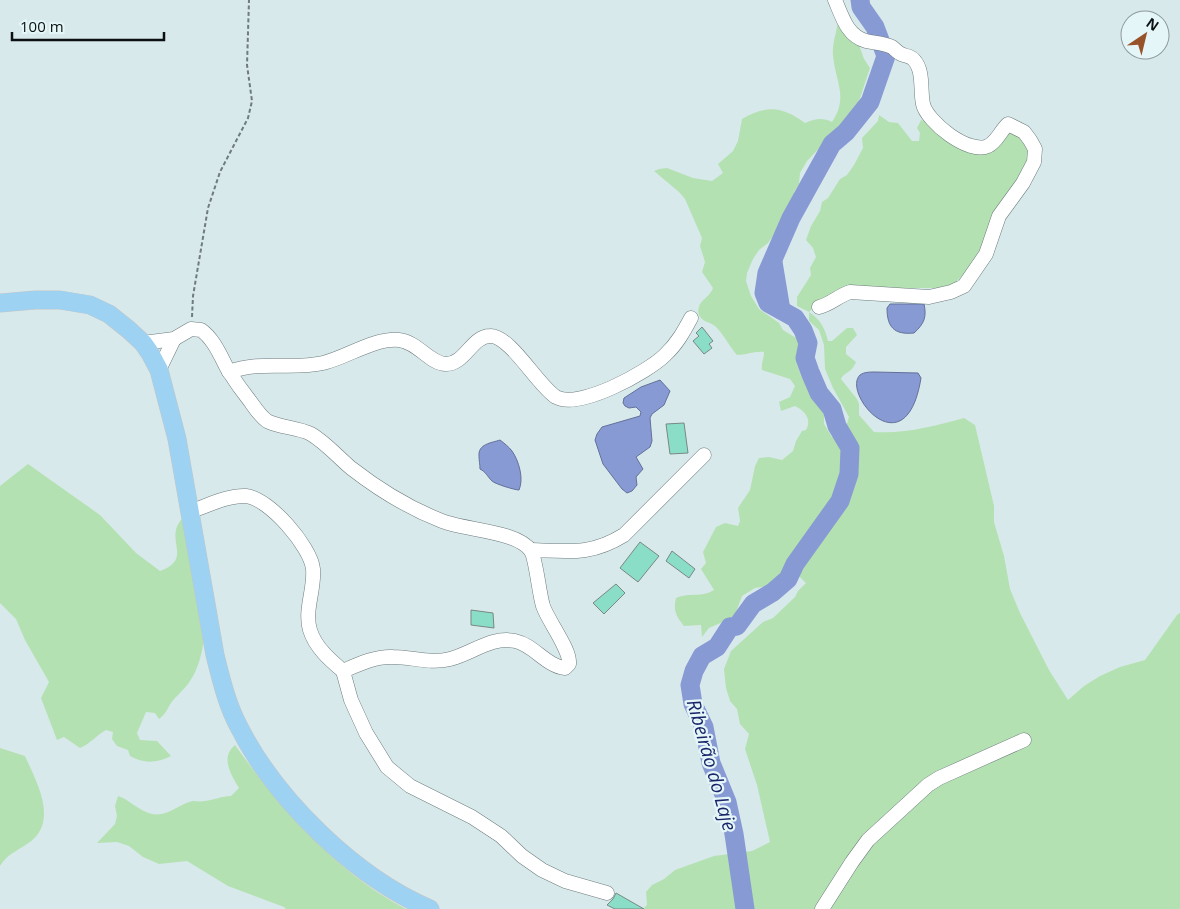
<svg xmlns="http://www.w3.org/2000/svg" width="1180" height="909" viewBox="0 0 1180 909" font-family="'Open Sans',sans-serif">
<rect width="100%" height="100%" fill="#d8e9eb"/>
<g fill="#b4e1b2">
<path d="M838 20 859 45 864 59 870 68 856 110 848 115 830 137 807 161 800 173 799 184 794 192V200L780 220 778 229 768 243 759 250 753 259 747 273 746 281 751 296 759 309 779 323 783 330 801 341 803 347 797 364 801 376 808 381 812 392 824 410V424L832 437 840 438 844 433 849 417 833 388 825 369 824 345 819 330 809 321V312L797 306V297L811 275 810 268 816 257 813 248 806 240 811 226 820 211 822 202 828 198 840 179 847 175 854 165 863 148 862 138 878 121 879 115 889 122 898 123 912 141H919L920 133 917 128 921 120 928 122 973 151 1010 129 1028 144 1029 161 970 268 953 285 940 288H847L821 301 809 312C820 319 825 328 828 341H832L847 328H853L857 335 846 347V354L856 362C851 374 845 371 841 379L857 399 859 404V415L874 432C906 434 934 426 964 418L975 425 994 506V522L1004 556 1010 589 1020 613 1049 670 1068 700 1084 686 1100 676 1120 667 1145 660 1177 615 1180 613V909H643L647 905 646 892 652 885 664 879 675 870 714 856 752 851 770 842 757 785 745 749 749 734 740 724 737 709 730 701 726 688 724 669 731 651 763 622 773 618 795 597 798 591 806 583 787 565 780 576 769 586 755 588 742 596 735 615 725 621 709 628 702 637 701 625 684 626C676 616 673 611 676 598 690 592 701 598 714 590L701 569 706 563 703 552 716 527 725 523 738 526 740 521 738 508 750 490 755 466 759 458 769 457 782 460 793 451 796 441 802 431 806 430C812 419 805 411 795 406L781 411 779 402 790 397 795 386 790 379 762 370C761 363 764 359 764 352 754 351 747 355 737 355 729 346 723 333 715 326 710 322 702 322 699 315 698 312 698 309 699 307 700 300 710 297 713 288L702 272 705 262 700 246 702 238 685 199 679 192 654 171 659 169 667 168 693 178 712 181 723 173 718 164 733 151 738 141 742 119C766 105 782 106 805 123 815 119 822 117 832 122 849 97 835 81 833 55 832 43 837 32 838 20Z"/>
<path d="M28 464 100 515 136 553 160 571C196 558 160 538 185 516L204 639C202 653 198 670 190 681 185 689 177 695 171 703 167 709 166 714 159 719L155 713 146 712 137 733 140 740 157 741 171 756C157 763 144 764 130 756L128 750 117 746 112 739 113 732 106 730C97 735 90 744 80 748L64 737 57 740 41 698 49 682 25 640 16 619 0 603V486Z"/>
<path d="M235 745C279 807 338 874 406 909H286L284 907 228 886 187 861 159 864 143 857 129 846 117 842 97 843 115 824 117 816 115 806 118 796C130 800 139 811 152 814 168 817 178 804 193 801 197 801 201 802 205 801 214 800 222 796 231 796L239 788C231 775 220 757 235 745Z"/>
<path d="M0 748 25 756C37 783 60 823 27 844 17 851 6 855 0 866Z"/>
</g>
<g fill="#889ad4" stroke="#62719a">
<path d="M890 304H924C927 317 924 324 914 333 894 335 887 327 887 308Z"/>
<path d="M875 372 918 373 921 378C906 471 841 393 860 375 864 372 870 372 875 372Z"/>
<path d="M660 380 670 391 664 405 652 414 650 418 652 441 650 447 636 457 643 469 636 477 637 485 632 491 627 493 622 489 603 464 595 440 597 434 602 427 640 416 641 412 636 407 629 408 625 406 623 403 624 398 641 387Z"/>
<path d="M500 440C504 443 509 447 512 451 519 461 524 479 519 490 515 490 495 484 492 481 487 476 486 472 480 469 480 464 479 461 479 456 478 444 491 443 500 440Z"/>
</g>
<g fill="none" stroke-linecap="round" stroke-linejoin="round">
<g stroke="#889ad4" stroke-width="19">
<path d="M773 262 781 310"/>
<path d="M745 909 734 834 727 802 711 763 704 727 693 704 690 685 694 671 702 656 717 647 730 627 737 626 753 604 773 592 788 579 795 564 840 501 849 474 850 448 837 426 832 409 819 393 810 372 805 358 808 343 803 330 795 318 768 303 764 293 767 273 791 218 832 144 846 132 870 102 886 56 875 27 861 7 860 0"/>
</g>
</g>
<g fill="#8adec8" stroke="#798883">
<path d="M702 327 713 341 709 344 712 348 704 354 693 341 699 336 696 333Z"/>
<path d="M684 423 688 453 670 454 666 424Z"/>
<path d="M640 542 659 556 638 582 620 568Z"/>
<path d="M672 551 695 569 689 578 666 561Z"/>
<path d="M616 584 625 593 604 614 593 603Z"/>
<path d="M471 610 493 613 494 628 471 625Z"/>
<path d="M616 893 644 909H615L607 905 613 899Z"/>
</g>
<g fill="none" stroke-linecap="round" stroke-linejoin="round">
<g stroke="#6d7c7e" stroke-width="15">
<g id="minor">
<path d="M819 307C831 304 838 296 850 292L929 297 951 292 964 286 986 254 999 216 1023 183 1034 162 1035 149 1030 140 1024 132 1008 124C1001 130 997 142 988 146 969 155 927 122 923 104 920 90 924 71 914 60 911 56 905 56 901 54 897 52 895 49 892 47 884 43 874 43 866 41 847 36 842 16 835 0"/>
<path d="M143 343 174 339 191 329 201 330C214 339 221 357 228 370 235 381 242 391 250 401 255 408 260 416 267 421 281 428 297 427 311 434 326 443 338 457 351 468 378 489 411 509 442 521 464 530 518 531 531 551 536 559 539 593 543 606 548 621 571 650 569 664L565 668C546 666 534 645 515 641 491 636 473 653 450 659 430 664 413 657 393 657 376 656 359 664 343 671 330 660 315 647 310 630 304 610 315 589 313 569 311 547 269 498 246 496 228 495 207 506 191 511"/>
<path d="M159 370 174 339"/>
<path d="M229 372C260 360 292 370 323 363 348 357 373 338 399 340 418 342 430 364 446 364 465 364 472 336 490 336 510 335 538 386 556 397 579 410 648 372 665 355 677 344 684 331 691 318"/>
<path d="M531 550C568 551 590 556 624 535L704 455"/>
<path d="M343 671 351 700 366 733 387 767 410 786 472 817 501 836 522 856 542 870 565 881 607 893"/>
<path d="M822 909 852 862 868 840 928 785 939 778 1024 740"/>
</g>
</g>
<g stroke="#c4c6c6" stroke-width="19">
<path id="major" d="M0 303 35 300H60L90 305 109 314 129 330 143 343 150 353 159 370 177 439 215 655C221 679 227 705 239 727 276 800 355 877 430 909"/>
</g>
<path stroke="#6f7b7c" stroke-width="2" stroke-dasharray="4 2.5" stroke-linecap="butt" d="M192 317 193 296 208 208 220 172 248 118 252 101 247 65 249 0"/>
<use href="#minor" stroke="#fff" stroke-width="14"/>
<use href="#major" stroke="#9ed2f2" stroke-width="18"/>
</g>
<g text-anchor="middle" stroke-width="4.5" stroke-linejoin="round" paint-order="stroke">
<g font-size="19" font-style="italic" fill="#192569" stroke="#e5f6f8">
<text transform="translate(712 765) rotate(74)" y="7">Ribeirão do Laje</text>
</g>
</g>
<g transform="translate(1145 35) rotate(35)"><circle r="24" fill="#e5f6f8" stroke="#8e9a9c"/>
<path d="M0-4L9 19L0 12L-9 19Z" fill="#985229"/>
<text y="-8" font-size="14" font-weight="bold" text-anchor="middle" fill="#0b1112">N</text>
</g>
<path d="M12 32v8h152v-8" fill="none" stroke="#0b1112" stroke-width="2.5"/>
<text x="20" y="32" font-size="15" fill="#0b1112" stroke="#e5f6f8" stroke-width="4" paint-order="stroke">100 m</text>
</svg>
